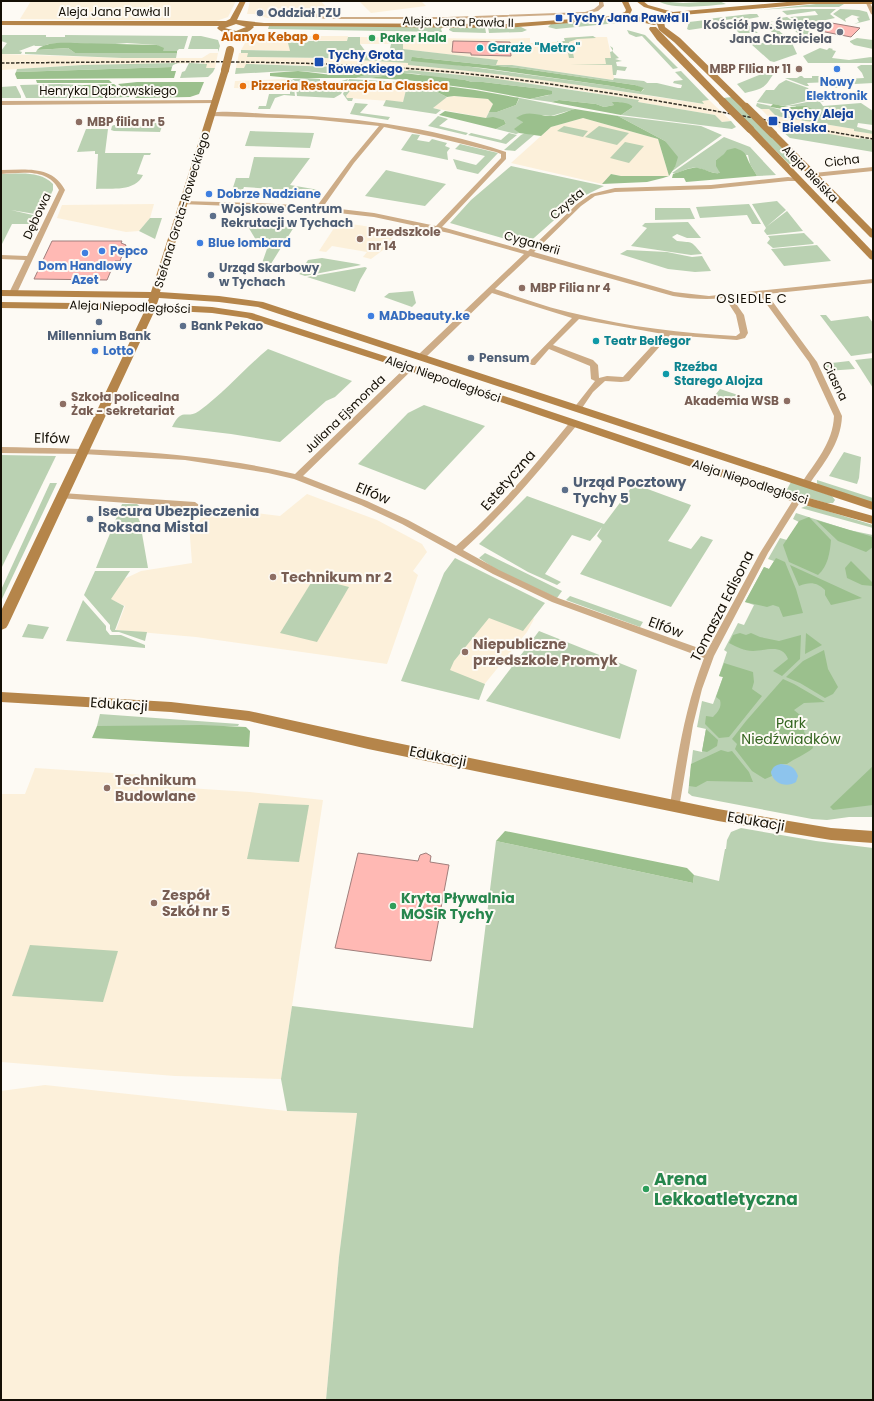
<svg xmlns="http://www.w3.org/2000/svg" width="874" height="1401" viewBox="0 0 874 1401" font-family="Poppins,sans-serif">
<rect width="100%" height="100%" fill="#fdfaf4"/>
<g fill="#fcf0da">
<path d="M31 1H116L117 2 236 1 228 17 216 21 20 19Z"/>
<path d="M250 1H321L326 7 318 10 321 14 277 16 273 18H267L254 14H247Z"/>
<path d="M359 1H421L426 6 371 13Z"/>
<path d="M274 36H348L347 41 288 40 290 51 241 50 245 43 251 41H273Z"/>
<path d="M360 37 499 39 530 38V43L558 42 565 41 564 38 575 37H607L613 65 614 80 512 65H496L497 60 402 49 403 44H360Z"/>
<path d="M210 53H218L215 68H206L202 63 83 65 1 70V54L122 58H202Z"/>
<path d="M239 53H248V57L325 58 409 63V65L461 70 547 80 703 104 701 101 709 100 731 121 722 122 715 115 638 102V100L550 86 453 74 409 70 407 71 294 65 246 64 245 68H236Z"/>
<path d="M288 79 291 83V89L234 88 235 81Z"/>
<path d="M362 81 405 84 407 86 403 102 347 98 346 96 356 83Z"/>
<path d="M454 96 488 99 493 104 486 118 433 108 444 98Z"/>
<path d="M761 109H769L776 116 855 129 854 131 873 134V140L860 138 859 140 793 131 783 132Z"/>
<path d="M583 118 658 139 669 176H621L611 174 602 184 511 163 551 127Z"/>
<path d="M154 204 150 218 139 231 126 232 57 218 62 205Z"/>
<path d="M338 222 398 231 383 250 371 259 363 257 367 252 332 246 326 252 319 251Z"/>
<path d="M307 494 377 520 422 544 427 552 413 571 418 575 387 664 196 637 116 630 125 606 110 599 124 579 141 571 192 563 189 524 199 522 208 507 280 516Z"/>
<path d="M518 594 534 619 527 632 483 686 410 672Z"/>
<path d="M35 768 190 778 188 788 250 792 323 800 281 1079 175 1076 1 1062V794H25Z"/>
<path d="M45 1085 287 1111 357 1113 339 1257 326 1400H1V1091Z"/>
</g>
<g fill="#bad1b2" fill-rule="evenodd">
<path d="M658 1 683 3 719 1 726 4C708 6 673 10 658 1Z"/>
<path d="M816 4H844L839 7H803L759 10Z"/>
<path d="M801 9H836L830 14 835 18 803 25 790 17 818 15 815 11 787 15 782 11Z"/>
<path d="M840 9 859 10 867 12 870 20 854 24 859 22 857 18 860 17 852 15 845 19 846 22 833 14Z"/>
<path d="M750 14H757L759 17 742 20 740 18 710 22 707 19Z"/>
<path d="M787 17 814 35 818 38 817 44 800 42 801 36 780 18Z"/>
<path d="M614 19 617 23 556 29 548 27 551 24Z"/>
<path d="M706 20 711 24 709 27 689 30 687 29 689 22Z"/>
<path d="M761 20 774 22H769L785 36 790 37 784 39 774 37H778L761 23H757Z"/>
<path d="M745 23 750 24 748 25 758 33H739L731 25Z"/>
<path d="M269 26 443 27 441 29 442 32 268 29Z"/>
<path d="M453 27H485L486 33 453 32 449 30V29Z"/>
<path d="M488 27H521L527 30 522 32 489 33Z"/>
<path d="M627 30 645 35 678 68 673 69 642 36 636 37 629 34Z"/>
<path d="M1 35H46V37H65V35L188 36 184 49H179L177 51H163L157 45 127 43 104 45 77 43 48 44 44 46H34L35 45 19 51 22 52 21 54H1V51L7 43 1 41Z"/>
<path d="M192 36H201L218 40 220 46 218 52V49H188Z"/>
<path d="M593 36 596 38 577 39 569 42 570 53H573L574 58H569L568 53 559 50 558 47H557V41H565L564 38H565Z"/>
<path d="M348 37H360V44L366 52 389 53 391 44H403V49L498 60 496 65H512L613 80 614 78 644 81 647 83H657L678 88H681L682 85 673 83 674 81 683 80 675 72 681 71 709 100 702 101 704 104C606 88 508 74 408 65V63L325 58 247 57 248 53H241V50L290 51 288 43 296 42 299 41H347ZM412 57 518 68 635 85 644 89 641 92 611 86 457 65Z"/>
<path d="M857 38 873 40V49L854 45 850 42V41Z"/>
<path d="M770 42 792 43 797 54 774 62 770 61 751 44Z"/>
<path d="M610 46 613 48V52L619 58 615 59 622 61 616 62 617 66 627 67 625 71 617 70 616 75H613L612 65 570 64H606L605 58H611L610 52 613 51Z"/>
<path d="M68 48 75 53H177L176 58H122L25 54V52H36L37 50Z"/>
<path d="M820 48 827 50 829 48 833 49 832 50 836 51 832 58 849 60 871 57 873 58V63H808L803 56Z"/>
<path d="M178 63 173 65 172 67 16 72 17 69 83 65Z"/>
<path d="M189 63 207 64 206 68H215L213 72 208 77 180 78 182 72 185 71Z"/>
<path d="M246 64 337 67 407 71 409 70 491 78 639 100 638 102 715 115 722 122 731 121 736 127 732 129 621 115 633 107 619 102H613L614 105 604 107 596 104 559 100 551 102 530 99 549 95 543 89 483 82H472L465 80 428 77 418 74 404 73 369 78H356L366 75 352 73 349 74C333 74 317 72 300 71 279 71 257 73 235 74L236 68H244Z"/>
<path d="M861 65H873V83L855 84 846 81 845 79 864 78 862 73 857 67Z"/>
<path d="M769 71 774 73C764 89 764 88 745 93L737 84Z"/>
<path d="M800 76H802L804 78H812V76C825 76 831 76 839 87L836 88 831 82 807 83 809 86H806L785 78H797Z"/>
<path d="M307 78 320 79V88L348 79 341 94 334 98 297 96 295 81 292 79Z"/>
<path d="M290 79 293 81 295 96 284 95 275 98 270 109H258L259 106H266L269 94H290V84H277L278 83H285L286 80Z"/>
<path d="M349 79 432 84 427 87 447 97 433 108 441 110 436 114 383 106 386 100 403 102 407 86 405 84 362 81 356 83 346 96 347 98H353L352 101H348L343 94Z"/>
<path d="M786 80 808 88 815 99 785 106 757 102 766 90H774L779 84Z"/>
<path d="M59 84 84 85 71 89 70 93 92 94 100 98H26L20 85Z"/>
<path d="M16 86 21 96V98H1V87Z"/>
<path d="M515 97 575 109 551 116 543 115 523 122 515 129 519 133 516 134 496 129 506 124 504 120 486 118 489 112H497L516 105 519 99Z"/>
<path d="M732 97 798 163 789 164 723 98Z"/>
<path d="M817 100H823L825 102H820L823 106 861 103 873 111V125L858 123 857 127 873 131V134L854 131V129L776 116 769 109H761L756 106 757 103 771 106 770 107 793 113 796 106H787Z"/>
<path d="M355 103 368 104 360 113 390 117 388 120 350 114Z"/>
<path d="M603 114 701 126 722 135 671 172 675 167 665 141 618 116Z"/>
<path d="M438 116 448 119 439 126 468 133 466 135 428 126Z"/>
<path d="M154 122 162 126 160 132 114 131 111 130 112 126 114 125H153Z"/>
<path d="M564 126 588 131 583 137 557 131Z"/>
<path d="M599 126 629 133 617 145 585 137Z"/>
<path d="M788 127 859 139 860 138 873 140V152L790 138 783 132 791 131Z"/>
<path d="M86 129H108L105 153H151L150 155H144L137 174 143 175C135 192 112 188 96 189L98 154H95V151L77 152Z"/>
<path d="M250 131 314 133 310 148 245 146Z"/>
<path d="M471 133 501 140 509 133 517 135 506 144 468 135Z"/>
<path d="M525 133 534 135 515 151 504 150 521 135Z"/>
<path d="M412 134 420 135 417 140 429 142 432 139 447 143 445 146 450 148 447 152 448 160 401 150Z"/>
<path d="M724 137 750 147 776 175 757 176 750 164 748 155 725 154 716 160 720 173C709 174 701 166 691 168 684 169 679 174 672 173Z"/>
<path d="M625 142 644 146 629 163 610 158Z"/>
<path d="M460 144 498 153 478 174 457 169 453 159 476 165 485 156 455 149Z"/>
<path d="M254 157 310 158 290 185 319 190 318 192 244 187 240 196 230 197 236 178H249Z"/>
<path d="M511 166 604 186 578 199 526 245 450 223 471 200Z"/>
<path d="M386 170 446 184 425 206 365 196Z"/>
<path d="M1 174C18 174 40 170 53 184V190L41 215 11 210 37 216 33 224H12L1 246Z"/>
<path d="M777 201 786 210 766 227 787 211 803 231 767 235 764 231 766 228 752 204Z"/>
<path d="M749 204 761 224H752L747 215 700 218 696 207Z"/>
<path d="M655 208H690L695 219 655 220Z"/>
<path d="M150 218H162L155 239 139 231Z"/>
<path d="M688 222 701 238H687L677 234 672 237 677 241C694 243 690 240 702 254L691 255 631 246 647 228 642 226 645 223Z"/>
<path d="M247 225 294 227 269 267 261 266 268 246 256 240Z"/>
<path d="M804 233 814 243 813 244 773 248 767 243 770 239 768 236Z"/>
<path d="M817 245 831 261 784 266 771 249Z"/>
<path d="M627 250 667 252 692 257 702 256 711 271 695 272 668 269 620 254Z"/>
<path d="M322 258 358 264 361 265 305 276 299 274 308 260Z"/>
<path d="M365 267 367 268 360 280 355 292 307 277Z"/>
<path d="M413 291 416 303 412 307 384 297 389 293Z"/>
<path d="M820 315H826L831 321 868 316 873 323V353L851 356Z"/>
<path d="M268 349 352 381 335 397 326 401 280 442 231 434 172 427C182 406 186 420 199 411 224 393 244 369 268 349Z"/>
<path d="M873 358V388L855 360Z"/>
<path d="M849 361 855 369 826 371 823 364Z"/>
<path d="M720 389 738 395 729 406 711 400Z"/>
<path d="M424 405 485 426 425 490 358 464 408 413Z"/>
<path d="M844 452 861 457 859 478 857 484 829 476Z"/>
<path d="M1 455 56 456 1 569Z"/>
<path d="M817 480 873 498V503L819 486 817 483Z"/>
<path d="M791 482 832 496 835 500 833 503H826L786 491Z"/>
<path d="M50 483H57L1 601V590Z"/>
<path d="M634 484 691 505 688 511 668 541 691 549 701 536 713 540 671 607 580 574 602 541 597 536 602 527 590 541 572 535 545 574 561 582 557 585 528 572 479 544 527 496 604 524Z"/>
<path d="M122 504H137L145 511 136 513 140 522 148 568H96Z"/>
<path d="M806 506 814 507 873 525V528L801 508Z"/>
<path d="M796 513 849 530 873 535V817H849L827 820 812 819 692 796 688 793 693 750 702 752 706 729 697 727 702 701 713 704 723 677 719 676 727 652 724 650 738 623 744 625 754 605 745 602 764 567 769 569 774 561 768 559 780 538 787 540 799 522 793 519Z"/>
<path d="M485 553 562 591 557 598 497 570 479 558Z"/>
<path d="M455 558 545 603 523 631 489 618 454 661 450 670 485 684 479 700 401 681 444 573Z"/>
<path d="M95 571H130L111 599 124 606 115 630 147 632 145 641 119 632H112L110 629V625L84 595Z"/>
<path d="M314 578 349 587 317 642 280 633Z"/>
<path d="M570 596 643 622 640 627 566 600Z"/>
<path d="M83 600 106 626V630L110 635H121L145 645V648L66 641Z"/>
<path d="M28 624 49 627 43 639 22 637Z"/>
<path d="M539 631 637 670 620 739 486 701Z"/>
<path d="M100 714 239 724 238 726H97Z"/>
<path d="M259 803 309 805 299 862 247 859Z"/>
<path d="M741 828 816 841 873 848V1400H326L339 1257 357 1113 287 1111 281 1079 292 1006 473 1028 496 841 693 883 694 875 719 881 725 849H726L727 840 731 832Z"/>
<path d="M30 945 118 951 103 1002 12 996Z"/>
</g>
<g fill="#9bc08d">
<path d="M77 43 157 45 164 48 163 51H177V53H75L68 48 37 50C46 41 65 43 77 43Z"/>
<path d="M412 57 518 68 635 85 644 88 641 92 611 86 483 68 411 61Z"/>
<path d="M172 67 171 71H176L174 78 17 79 15 74 16 72Z"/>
<path d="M298 71C315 72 332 77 349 74 356 73 359 70 367 73L366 75 356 78H291L270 76V73Z"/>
<path d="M403 73 465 80 472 82H483L543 89 552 91V94L530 99 476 89 407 80 369 78Z"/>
<path d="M36 80H109L112 83H37Z"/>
<path d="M137 82H204L199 94 190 97 136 98 118 84Z"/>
<path d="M114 84 130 97 101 98 92 94 70 93 71 89 84 85Z"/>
<path d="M432 84 475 90 519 98 516 105 497 112H489L493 104 488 99 454 96 447 97 427 87Z"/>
<path d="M559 100 596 104 604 107 614 105 612 102C620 102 628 102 633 107L621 115 551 102Z"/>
<path d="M773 104 789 107 806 106 814 110 813 112C795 114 787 109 770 107Z"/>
<path d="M575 109 618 116 665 141 678 157 675 167 669 176 663 178 647 182 602 184 611 174 621 176H669L658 139 583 118 551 127 541 136 519 133 514 129 523 122 516 118C528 109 538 116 551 116 556 117 569 110 575 109Z"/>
<path d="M828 109H839L852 111 854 114 853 115C844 116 832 117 824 112Z"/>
<path d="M445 111 486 118 493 117 504 120 506 124 496 129 439 115Z"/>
<path d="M735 148C747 152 745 154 750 164 752 168 755 172 757 176L686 182 684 178H672L673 174C681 172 689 167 698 168 706 169 711 174 720 173L716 166V160L724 154 727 150Z"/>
<path d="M809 517 831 540C830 552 828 566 818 575L789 562 783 545 799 521Z"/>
<path d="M816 520 870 536 873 538V547L866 552 838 541Z"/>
<path d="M776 558 785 562 796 589 803 613 783 617 779 607 773 605 767 607 745 602 764 567 769 569Z"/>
<path d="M851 561 873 583V586L862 585 847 578 845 568Z"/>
<path d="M790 565 862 598 831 605 825 595V590C816 582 810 582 799 586Z"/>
<path d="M740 633 746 635 751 633 760 637 779 641 801 635 800 659 782 676 773 671 788 659C782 643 765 651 753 651 744 651 737 647 729 643L733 635Z"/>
<path d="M806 633 822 645 805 654Z"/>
<path d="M824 650 828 669 838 687 833 694 825 698 800 683 786 677 803 661Z"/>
<path d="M724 663 753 672 754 682 752 689 762 696 729 737 719 738 705 724 706 716 713 717C718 712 722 707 720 700L716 697 723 677 719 676Z"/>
<path d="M783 679 794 684 825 702 804 703 794 710 806 720 804 732 811 740 813 748C805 755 795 758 787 764H781L771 772 772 776 765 779 752 771 735 749 737 744 732 739 746 721Z"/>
<path d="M201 725 246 727 250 731 249 747 92 738 97 726Z"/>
<path d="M706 729 718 740 717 746 707 752 702 751Z"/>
<path d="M721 750 728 752 732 751 749 772 753 782 707 781 696 787 689 786 691 764Z"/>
<path d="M873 766V805L833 810 830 807Z"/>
<path d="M505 831 687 868 694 875 693 883 496 841Z"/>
</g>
<path fill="#8dc4ed" d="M781 764C790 765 795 767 798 776L796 782C787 788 773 784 771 772 773 767 775 765 781 764Z"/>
<g fill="#ffb9b4" stroke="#a17f7c">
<path d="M826 22 860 28 851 37 820 31Z"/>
<path d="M453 41 510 42 511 56 471 55V53L452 52Z"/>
<path d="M52 241H122L121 243 126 245 120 261H115L107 280 34 279Z"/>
<path d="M358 853 418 861 420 855 426 853 431 856 430 862 449 865 431 961 335 948Z"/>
</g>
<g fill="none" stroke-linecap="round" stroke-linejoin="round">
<g fill="#cdac87" fill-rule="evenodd">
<path d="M599 1H603L604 6 598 11 585 14 447 19H325L315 17 311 12 300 10 302 9 315 10 319 15 325 17H447L585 12 594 9 599 5Z"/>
<path d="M865 1H869L873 9V15L871 14Z"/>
<path d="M217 100 218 101 215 103 1 105V101Z"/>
<path d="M209 113C227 110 248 113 267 114 347 116 429 126 506 152V159L442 227 528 251 577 204 591 194 615 188 711 185 788 177 802 179V181H788L711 189 615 192 595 196 581 206 534 252 674 292 709 296 873 279V283L767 294 817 362 842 416C841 444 823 464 808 486H802L801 484C815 462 833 443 834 416L809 362 760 295 732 298 744 315 748 333 745 338 737 340 670 335 629 381 621 382 605 381 593 392 580 411H577L573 409 595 381 591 379 590 366 549 349 535 365H532L528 363 572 318 492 293 424 359H418V355L524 254 449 233 374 217 303 209 181 204 180 203 183 201 255 203 317 206 350 161 379 126 310 119 211 116 208 114ZM384 127 434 137 496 152 501 154V158L436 226 374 213 323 207 354 163ZM530 256 673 296C691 299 707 300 725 298L736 315 740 333 736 336C682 333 629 327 577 314 549 308 522 298 495 289ZM579 319 663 334 623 377 607 376 599 378 598 365 593 360 553 345Z"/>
<path d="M873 167V171L814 177 811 175 814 173Z"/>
<path d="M1 170C25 170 52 165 65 190L17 293 13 295 9 293 25 260 1 259V255L27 256 59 190C48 168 22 173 1 174Z"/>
<path d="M407 366H410L414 368 303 476 367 501 408 520 456 546C499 509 535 465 571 421H577V425C541 469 505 512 463 550L499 570 558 598 707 651 760 553 795 497H801L802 499 768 553 714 656 702 689 693 725 679 808 675 809 671 808 670 805C678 753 685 708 704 658L552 602 493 574 402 524 361 505 294 479 268 473 185 460 83 454 1 453V447C100 449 199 451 295 474Z"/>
<path d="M62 493 195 502 199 505 195 508 59 498 58 496 59 494Z"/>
</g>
<g fill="#b5854a" fill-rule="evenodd">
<path d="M240 1H246L237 20 264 23 505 24 614 16 625 12 626 10 622 2 628 1 632 10 630 14 638 15 641 18 654 21 670 18V20L664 22 665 27 680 38 750 107 746 109H743L674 42 659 30 657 24 654 25 636 21 634 18 505 28 253 26 254 27C245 37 227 38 217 28L219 26 1 25V21H226L230 19ZM236 24 246 27 236 31 225 28Z"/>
<path d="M636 1H643L648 5 673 12 798 1H873V4H810L659 17 656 15 657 14 664 13 644 7Z"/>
<path d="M650 27H656L726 100V104H720L657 40 649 29Z"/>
<path d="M222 68H225L229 70 160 292 219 296 263 302 873 502V510L258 307 219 302 159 298 157 304 212 307 252 313 391 358 802 496 873 516V524L794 502 383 362 247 318 212 313 155 310 8 625 6 628 1 630V611L145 310 1 308V302L147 304 149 298 1 296V290L151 292Z"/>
<path d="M747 127H753L873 252V260L870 259 747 131Z"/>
<path d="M770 132H776L873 230V238L870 237 770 136Z"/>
<path d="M1 692 171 702 249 711 368 737 718 809 831 828 873 831V843L831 840 718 821 368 749 249 721 171 712 1 702Z"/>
</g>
<path stroke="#343026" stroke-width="1.5" stroke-dasharray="3.5 1.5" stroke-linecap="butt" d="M1 63C151 62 301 58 451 72 592 86 733 115 873 139"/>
<g stroke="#b5854a" stroke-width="8">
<path d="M225 70 230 50"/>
<path d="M723 102 750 129"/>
<path d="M746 107 773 134"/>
</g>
</g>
<g fill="#5c6f8a" stroke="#fdfaf4" stroke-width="1.5">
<circle cx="260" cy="13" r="4"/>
<circle cx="213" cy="216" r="4"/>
<circle cx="211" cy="275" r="4"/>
<circle cx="99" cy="322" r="4"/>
<circle cx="183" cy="326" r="4"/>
<circle cx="471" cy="358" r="4"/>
<circle cx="565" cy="490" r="4"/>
<circle cx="90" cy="519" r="4"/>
</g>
<g fill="#1a4fb4" stroke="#fdfaf4" stroke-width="1.5">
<rect x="555" y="14" width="8" height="8" rx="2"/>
<rect x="314" y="57" width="10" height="10" rx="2"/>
<rect x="768" y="116" width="10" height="10" rx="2"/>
</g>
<circle fill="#6b7280" stroke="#fdfaf4" stroke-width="1.5" cx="840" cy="32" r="4"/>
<g fill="#e8710a" stroke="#fdfaf4" stroke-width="1.5">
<circle cx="316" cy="37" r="4"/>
<circle cx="243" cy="86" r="4"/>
</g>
<g fill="#2e9e5b" stroke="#fdfaf4" stroke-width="1.5">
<circle cx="372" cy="38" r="4"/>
<circle cx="393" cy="906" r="4"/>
<circle cx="646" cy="1189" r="4"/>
</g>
<g fill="#0f9aa8" stroke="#fdfaf4" stroke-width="1.5">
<circle cx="480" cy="48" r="4"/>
<circle cx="596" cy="341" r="4"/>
<circle cx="666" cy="374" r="4"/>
</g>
<g fill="#8d6e63" stroke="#fdfaf4" stroke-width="1.5">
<circle cx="799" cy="69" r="4"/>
<circle cx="79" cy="122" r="4"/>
<circle cx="360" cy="239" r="4"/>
<circle cx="522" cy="288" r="4"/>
<circle cx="787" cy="401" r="4"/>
<circle cx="63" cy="404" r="4"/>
<circle cx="273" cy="577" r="4"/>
<circle cx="465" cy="652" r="4"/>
<circle cx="107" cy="788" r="4"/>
<circle cx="154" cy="903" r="4"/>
</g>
<g fill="#3f7fe0" stroke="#fdfaf4" stroke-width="1.5">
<circle cx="837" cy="69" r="4"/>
<circle cx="209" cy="194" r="4"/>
<circle cx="200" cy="243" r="4"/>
<circle cx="102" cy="251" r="4"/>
<circle cx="85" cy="253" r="4"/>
<circle cx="371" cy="316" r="4"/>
<circle cx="95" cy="351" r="4"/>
</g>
<g text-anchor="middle" stroke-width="4" stroke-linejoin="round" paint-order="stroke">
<g font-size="12" fill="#140f05" stroke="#fdfaf4">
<text x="114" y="16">Aleja Jana Pawła II</text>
<text transform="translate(458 22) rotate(1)" y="4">Aleja Jana Pawła II</text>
<text x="108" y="95">Henryka Dąbrowskiego</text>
<text transform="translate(842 161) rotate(-7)" y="4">Cicha</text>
<text transform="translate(810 174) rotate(46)" y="4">Aleja Bielska</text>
<text transform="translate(567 204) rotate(-41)" y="4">Czysta</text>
<text transform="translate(182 210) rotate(-73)" y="4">Stefana Grota-Roweckiego</text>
<text transform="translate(37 216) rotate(-65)" y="4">Dębowa</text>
<text transform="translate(532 243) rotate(16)" y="4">Cyganerii</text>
<text transform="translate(130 307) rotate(2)" y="4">Aleja Niepodległości</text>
<text transform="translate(443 379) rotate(19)" y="4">Aleja Niepodległości</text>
<text transform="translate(835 381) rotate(64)" y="4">Ciasna</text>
<text transform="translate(345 414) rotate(-44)" y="4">Juliana Ejsmonda</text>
<text transform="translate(750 482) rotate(18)" y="4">Aleja Niepodległości</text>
</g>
<g font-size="12" font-weight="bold" fill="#4e5e75" stroke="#fdfaf4" text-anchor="start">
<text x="268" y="17">Oddział PZU</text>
<text x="221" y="213">Wojskowe Centrum<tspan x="221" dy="14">Rekrutacji w Tychach</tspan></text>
<text x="219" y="272">Urząd Skarbowy<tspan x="219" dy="14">w Tychach</tspan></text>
<text x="191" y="330">Bank Pekao</text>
<text x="99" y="340" text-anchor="middle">Millennium Bank</text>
<text x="479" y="362">Pensum</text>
</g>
<g font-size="12" font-weight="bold" fill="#164399" stroke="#fdfaf4" text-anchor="start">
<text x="567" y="22">Tychy Jana Pawła II</text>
<text x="328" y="59">Tychy Grota<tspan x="328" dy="14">Roweckiego</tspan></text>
<text x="782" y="118">Tychy Aleja<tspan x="782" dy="14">Bielska</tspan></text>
</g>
<g font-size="12" font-weight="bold" fill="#5b616d" stroke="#fdfaf4" text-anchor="end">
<text x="832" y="29">Kościół pw. Świętego<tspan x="832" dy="14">Jana Chrzciciela</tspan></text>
</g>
<g font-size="12" font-weight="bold" fill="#c56008" stroke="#fdfaf4" text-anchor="end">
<text x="308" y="41">Alanya Kebap</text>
<text x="251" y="90" text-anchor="start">Pizzeria Restauracja La Classica</text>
</g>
<g font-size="12" font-weight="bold" fill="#27864d" stroke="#fdfaf4" text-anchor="start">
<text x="380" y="42">Paker Hala</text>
</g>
<g font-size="12" font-weight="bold" fill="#0d838f" stroke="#fdfaf4" text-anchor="start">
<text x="488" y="52">Garaże "Metro"</text>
<text x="604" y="345">Teatr Belfegor</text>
<text x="674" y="371">Rzeźba<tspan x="674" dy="14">Starego Alojza</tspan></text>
</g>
<g font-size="12" font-weight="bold" fill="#785e54" stroke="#fdfaf4" text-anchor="start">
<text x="791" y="73" text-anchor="end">MBP FIlia nr 11</text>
<text x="87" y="126">MBP filia nr 5</text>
<text x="368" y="236">Przedszkole<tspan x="368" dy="14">nr 14</tspan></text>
<text x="530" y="292">MBP Filia nr 4</text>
<text x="71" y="401">Szkoła policealna<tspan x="71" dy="14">Żak - sekretariat</tspan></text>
<text x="779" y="405" text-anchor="end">Akademia WSB</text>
</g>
<g font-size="12" font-weight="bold" fill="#366cbe" stroke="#fdfaf4" text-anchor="start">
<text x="837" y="86" text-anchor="middle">Nowy<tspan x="837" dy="14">Elektronik</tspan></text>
<text x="217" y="198">Dobrze Nadziane</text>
<text x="208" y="247">Blue lombard</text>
<text x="110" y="255">Pepco</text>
<text x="85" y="270" text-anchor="middle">Dom Handlowy<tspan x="85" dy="14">Azet</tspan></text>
<text x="379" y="320">MADbeauty.ke</text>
<text x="103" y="355">Lotto</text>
</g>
<g font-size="13" letter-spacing="1" fill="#140f05" stroke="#fdfaf4">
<text x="752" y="303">OSIEDLE C</text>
</g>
<g font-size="14" fill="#140f05" stroke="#fdfaf4">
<text transform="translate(52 438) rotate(1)" y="5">Elfów</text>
<text transform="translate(508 480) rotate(-49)" y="5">Estetyczna</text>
<text transform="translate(373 493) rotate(23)" y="5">Elfów</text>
<text transform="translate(722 606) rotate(-63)" y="5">Tomasza Edisona</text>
<text transform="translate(666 627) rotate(20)" y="5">Elfów</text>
<text transform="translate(119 704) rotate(4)" y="5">Edukacji</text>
<text transform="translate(438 756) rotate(11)" y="5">Edukacji</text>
<text transform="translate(756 821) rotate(10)" y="5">Edukacji</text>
</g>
<g font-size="14" font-weight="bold" fill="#4e5e75" stroke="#fdfaf4" text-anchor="start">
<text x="573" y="487">Urząd Pocztowy<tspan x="573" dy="16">Tychy 5</tspan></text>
<text x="98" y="516">Isecura Ubezpieczenia<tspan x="98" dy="16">Roksana Mistal</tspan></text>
</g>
<g font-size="14" font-weight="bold" fill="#785e54" stroke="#fdfaf4" text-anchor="start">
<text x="281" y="582">Technikum nr 2</text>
<text x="473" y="649">Niepubliczne<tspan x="473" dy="16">przedszkole Promyk</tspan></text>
<text x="115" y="785">Technikum<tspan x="115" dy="16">Budowlane</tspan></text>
<text x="162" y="900">Zespół<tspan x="162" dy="16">Szkół nr 5</tspan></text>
</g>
<g font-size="14" fill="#356521" stroke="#fdfaf4">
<text x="791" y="728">Park<tspan x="791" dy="16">Niedźwiadków</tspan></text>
</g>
<g font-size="14" font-weight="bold" fill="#27864d" stroke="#fdfaf4" text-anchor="start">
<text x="401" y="903">Kryta Pływalnia<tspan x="401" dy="16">MOSiR Tychy</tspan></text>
</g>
<g font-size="17" font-weight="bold" fill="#27864d" stroke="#fdfaf4" text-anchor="start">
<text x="654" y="1185">Arena<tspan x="654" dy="20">Lekkoatletyczna</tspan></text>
</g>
</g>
<rect width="874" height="1401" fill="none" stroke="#140f05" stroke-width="4"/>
</svg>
